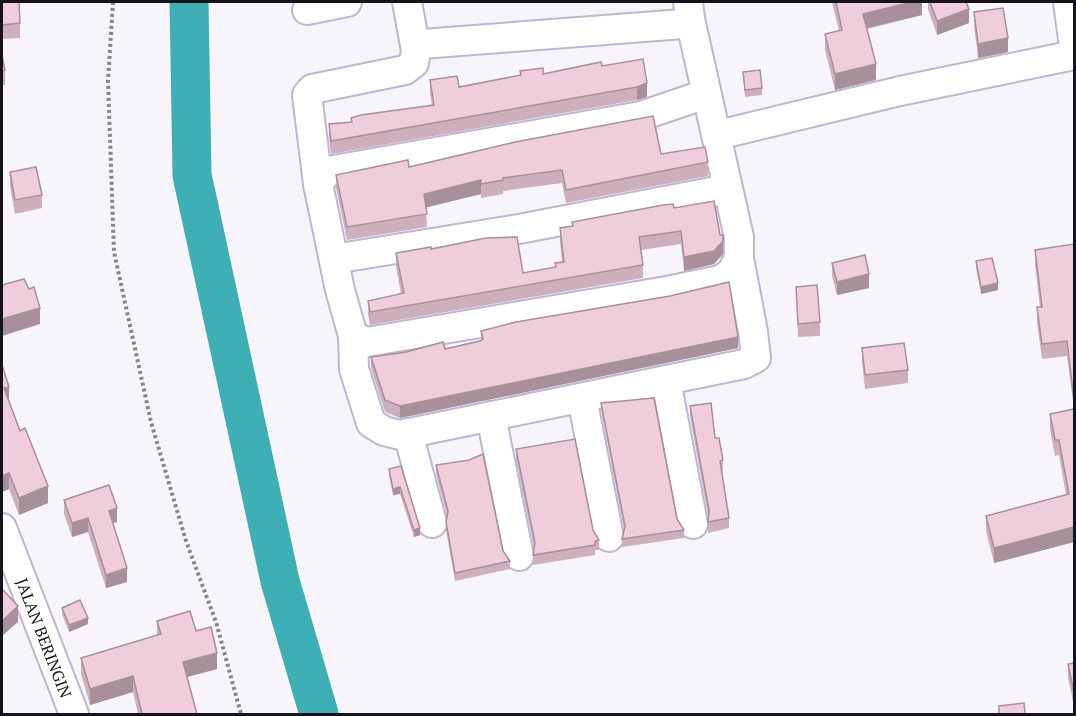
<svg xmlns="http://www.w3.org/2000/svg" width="1076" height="716" viewBox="0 0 1076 716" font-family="'PT Serif',serif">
<rect width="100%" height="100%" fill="#f7f5fb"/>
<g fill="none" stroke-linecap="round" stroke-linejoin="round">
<path stroke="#3fafb6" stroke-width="39" d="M189 2 192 175 280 581 319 714"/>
<g stroke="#bfb6d4" stroke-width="32">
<g id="minor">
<path d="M407 2 416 51"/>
<path d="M1068 2 1074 47"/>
<path d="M307 10 347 2"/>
<path d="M690 19 739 237V258L731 273 720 280 667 291 367 342 353 336 340 290 318 184 328 171 641 116 706 94"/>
<path d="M718 135 900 91 1074 55"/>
<path d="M318 184 307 95 312 89 405 70 414 63 416 51 422 44 683 24 690 19 688 2"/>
<path d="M334 259 519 229 727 189"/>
<path d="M353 336 354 369 371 423 384 431 400 435 744 364 756 358 753 332 739 258"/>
<path d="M666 380 693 524"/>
<path d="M582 398 609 537"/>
<path d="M491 416 519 556"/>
<path d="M408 433 432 523"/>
<path d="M2 528 74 714"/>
</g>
</g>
<path stroke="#87848c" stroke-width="4" stroke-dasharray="3 3" stroke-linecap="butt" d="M113 2 108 81 114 252 151 422 186 541 216 622 241 714"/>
<use href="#minor" stroke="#fff" stroke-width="28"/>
</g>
<g fill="#ceb0bc">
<path d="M2 2 20 23V38L2 39Z"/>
<path d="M832 2H922V15L867 29 876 80 835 90 825 50V34L839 31Z"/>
<path d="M928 2H966L969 23 937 35 928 9Z"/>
<path d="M974 12 1008 52 978 58 974 25Z"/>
<path d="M2 55 5 70V85H2Z"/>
<path d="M643 59 647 97 637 100 331 154 329 138V124L351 122V118L432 106 430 93V80L459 87 520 75V71L543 74 602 66Z"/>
<path d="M743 72 762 88V95L745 97Z"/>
<path d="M661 154 708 162V176L566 203 562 183 503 191V194L481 198V194L426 207 427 227 347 240 336 188V175L409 167Z"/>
<path d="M10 172 42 195V208L15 214 10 186Z"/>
<path d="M674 208 723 254 714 264 684 271 681 244 641 250 643 265V278L370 325 368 314V301L401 294 396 266V253L431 249 523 273 555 267V263L562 262 560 241V228L572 226V222Z"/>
<path d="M1074 244V542L994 563 986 531V516L1066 495 1059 455 1055 456 1050 429V414L1074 409 1067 356 1042 359 1037 323V307H1040L1035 265V250Z"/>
<path d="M976 261 998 290 981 294 976 268Z"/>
<path d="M832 263 869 288 837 295 832 276Z"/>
<path d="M796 287 820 322V336L798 337Z"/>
<path d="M481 331 738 348 400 418 385 412 371 368V357L445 349 481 340Z"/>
<path d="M862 348 908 370V383L865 389 862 362Z"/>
<path d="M2 369 9 401 48 503 19 515 9 489 2 492Z"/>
<path d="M601 403 684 530V538L622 547V539L624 529 601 410Z"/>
<path d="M690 406 723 460V471H721L729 518V528L708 533V516L690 416Z"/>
<path d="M516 449 593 530 599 540V550H595V555L533 565V555L534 548 516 459Z"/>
<path d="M436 465 510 561V569L455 581 446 530 447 516 436 474Z"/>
<path d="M401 466 420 535 414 537 400 494 393 495 389 476V469Z"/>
<path d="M64 500 117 522 113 523 127 582 106 588 88 532 72 537 64 514Z"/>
<path d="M62 608 88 624 69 632 62 614Z"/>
<path d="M157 621 196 631 217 669 187 677 197 714H138L133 692 90 705 81 674V658L157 635Z"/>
<path d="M1074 663V706L1068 678V664Z"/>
</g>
<g fill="#a79099">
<path d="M912 2H922V15L863 29V14Z"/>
<path d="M969 9V23L937 35V21Z"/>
<path d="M1008 38V52L978 58V44Z"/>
<path d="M876 64V80L835 90V74Z"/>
<path d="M647 83V97L637 100V87Z"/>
<path d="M481 180V194L424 208V194Z"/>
<path d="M723 241V254L714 264 684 271V257Z"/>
<path d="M869 274V288L837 295V282Z"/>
<path d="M998 283V290L981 294V287Z"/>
<path d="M40 308V324L2 336V319Z"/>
<path d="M738 337V348L400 418V406Z"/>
<path d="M9 387V404L4 388Z"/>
<path d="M9 473V489L2 492V476Z"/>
<path d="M48 486V503L19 515V498Z"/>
<path d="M400 487V494L393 495V489Z"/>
<path d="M117 508V522L109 524V511Z"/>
<path d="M88 518V532L72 537V523Z"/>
<path d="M1074 527V542L994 563V548Z"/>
<path d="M420 528V535L414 537V530Z"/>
<path d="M127 568V582L106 588V575Z"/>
<path d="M18 606V622L2 636V621Z"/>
<path d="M88 618V624L69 632V625Z"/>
<path d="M217 653V669L183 678V662Z"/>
<path d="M133 676V692L90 705V689Z"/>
</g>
<g fill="#efcddb" stroke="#a79099" stroke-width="1.5">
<path d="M2 2H19L20 23 2 25Z"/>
<path d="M836 2H912L863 14 876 64 835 74 825 34 842 30Z"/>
<path d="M930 2H966L969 9 937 21Z"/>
<path d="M1003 8 1008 38 978 44 974 12Z"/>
<path d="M2 55 5 70 2 71Z"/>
<path d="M643 59 647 83 637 87 331 141 329 124 352 122 351 118 361 115 434 105 430 80 457 76 459 87 521 75 520 71 543 68V74L601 62 602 66Z"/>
<path d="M760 70 762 88 745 90 743 72Z"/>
<path d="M653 116 661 154 705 147 708 162 566 190 562 170 503 178V180L481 184V180L424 194 427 214 347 227 336 175 408 160 409 167 515 142Z"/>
<path d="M36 167 42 195 15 200 10 172Z"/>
<path d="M714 201 720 235H723V241L714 251 684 257 681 231 639 237 643 265 370 312 368 301 404 293 396 253 431 247V249L486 238 517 237 523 273 556 267 555 263 564 262 560 228 573 226 572 222 663 205 673 204 674 208Z"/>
<path d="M1074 244V399L1067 341 1042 344 1037 307H1042L1035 250Z"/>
<path d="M865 255 869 274 837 282 832 263Z"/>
<path d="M992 258 998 283 981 287 976 261Z"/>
<path d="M24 279 29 289 34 287 40 308 2 319V285Z"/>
<path d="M729 282 738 337 400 406 385 400 371 357 406 352 443 342 445 349 480 341 483 339 481 331 516 322 670 296Z"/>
<path d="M817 285 820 322 798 324 796 287Z"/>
<path d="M904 343 908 370 865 375 862 348Z"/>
<path d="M3 368 9 387 4 388 20 431 25 428 48 486 19 498 9 473 2 476V369Z"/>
<path d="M654 398 677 519 684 530 622 539 625 526 601 403Z"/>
<path d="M711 403 715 438H719L723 460 720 461 729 518 708 522 709 510 690 406Z"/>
<path d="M1074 409V527L994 548 986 516 1069 494 1059 440H1055L1050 414Z"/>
<path d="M575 439 593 530 599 540 595 541V545L533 555 535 543 516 449Z"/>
<path d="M483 454 503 551 510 561 455 573 446 522 448 511 436 465 469 460Z"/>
<path d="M401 466 420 528 414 530 400 487 393 489 389 469Z"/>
<path d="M109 485 117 508 109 511 127 568 106 575 88 518 72 523 64 500Z"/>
<path d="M3 590 18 606 2 621V592Z"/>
<path d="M80 600 88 618 69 625 62 608Z"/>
<path d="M190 611 196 631 211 627 217 653 183 662 197 714H142L133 676 90 689 81 658 161 634 157 621Z"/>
<path d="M1074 663V693L1068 664Z"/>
<path d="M1024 703 1025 714H999V706Z"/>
</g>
<g text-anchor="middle" stroke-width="6" stroke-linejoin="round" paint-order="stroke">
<g font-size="16" fill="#16131d" stroke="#fff">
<text transform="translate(44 638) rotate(69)" y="6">JALAN BERINGIN</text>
</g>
</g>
<rect width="1076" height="716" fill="none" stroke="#16131d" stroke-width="6"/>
</svg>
